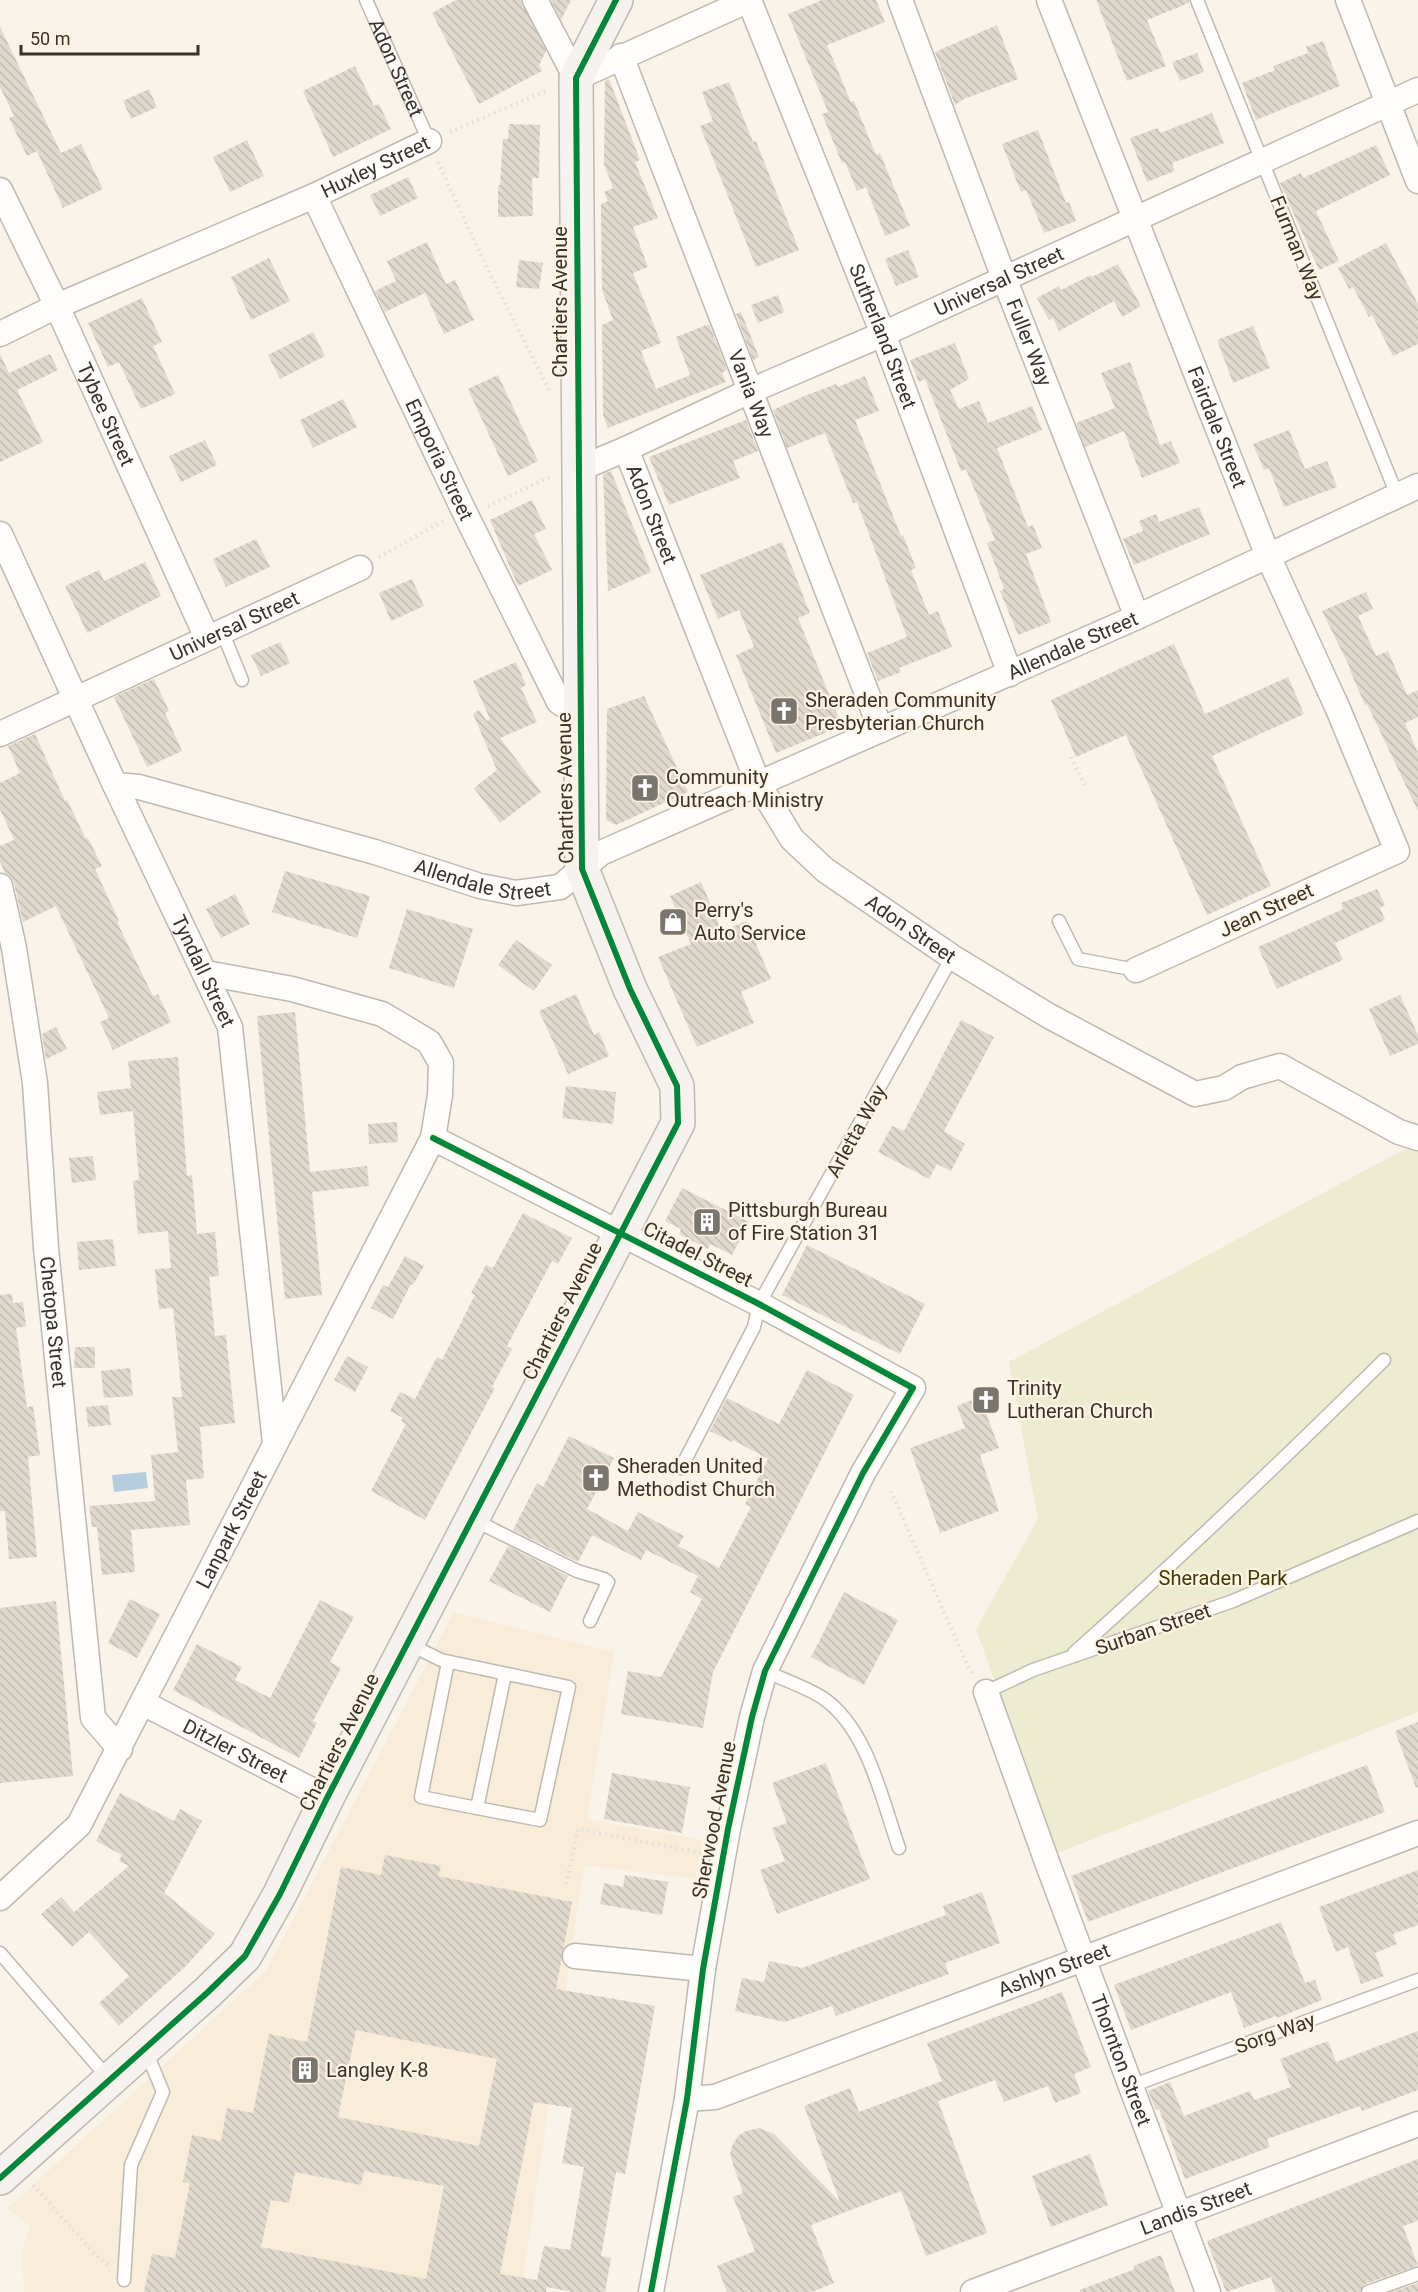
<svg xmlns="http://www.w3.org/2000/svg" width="1418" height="2292" viewBox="0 0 1418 2292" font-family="Roboto,sans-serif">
<defs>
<pattern id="building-back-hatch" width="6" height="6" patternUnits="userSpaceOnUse" patternTransform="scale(1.5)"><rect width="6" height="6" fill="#e1d9cd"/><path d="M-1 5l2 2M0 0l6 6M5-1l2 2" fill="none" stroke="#c2bbb0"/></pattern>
</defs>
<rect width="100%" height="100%" fill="#f9f3e9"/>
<path fill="#f9edd9" d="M454 1612 614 1652 587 1819 702 1840 696 1879 584 1865 521 2292H24L22 2250 30 2227 8 2208 266 1971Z"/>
<path fill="#edecd1" d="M1418 1142V1712L1055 1854 976 1629 1038 1519 1009 1362Z"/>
<path fill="#b4cee0" d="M146 1472 148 1488 114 1492 112 1475Z"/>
<g fill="url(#building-back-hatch)" fill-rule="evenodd">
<path d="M456 0H521L546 51 539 65 542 71 479 104 432 13Z"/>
<path d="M551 0H571L561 20Z"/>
<path d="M822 0H876L885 22 827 45 851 102 854 101 876 155 880 153 910 226 885 236 866 187 857 191 845 162 842 163 822 114 828 112 788 14Z"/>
<path d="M1096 0H1189V3L1147 20 1166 66 1127 81Z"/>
<path d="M997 25 1018 79 964 99 955 105 935 52Z"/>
<path d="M0 27 61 153 81 144 103 189 63 208 37 151 27 156 9 118 14 116 0 87Z"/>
<path d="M1323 41 1340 86 1256 120 1242 83 1275 70 1273 66 1308 53 1306 47Z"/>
<path d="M1197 53 1204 72 1180 81 1172 62Z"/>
<path d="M355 66 374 106 379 104 391 129 333 157 303 91Z"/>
<path d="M609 79 640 160 635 162 658 218 633 227 648 267 633 273 661 343 641 351 656 389 690 375 676 337 709 324 727 370 722 373 726 382 608 428 603 415 602 325 613 320 602 290 601 204 608 201 604 192 613 188 604 164 605 80Z"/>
<path d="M729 82 753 142 756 141 799 250 756 267 700 126 713 121 702 92Z"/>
<path d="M149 89 157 107 131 119 123 101Z"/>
<path d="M1212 113 1224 143 1172 163 1175 171 1147 182 1130 138 1158 128 1160 133Z"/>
<path d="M509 124 540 125 539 178H532L533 216 498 217V185H500L503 139H508Z"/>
<path d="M1038 130 1066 203 1069 202 1076 221 1044 233 1026 190 1021 192 1002 144Z"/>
<path d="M247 140 264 176 230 192 213 157Z"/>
<path d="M1376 145 1390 175 1316 211 1339 261 1319 270 1280 183 1301 173 1303 178Z"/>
<path d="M408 177 418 198 380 216 370 195Z"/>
<path d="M427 242 446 284 455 280 474 320 444 334 425 293 385 312 375 291 396 281 387 261Z"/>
<path d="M1386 243 1418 304V344L1393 356 1372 315 1369 317 1353 287 1349 289 1338 268Z"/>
<path d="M908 250 919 277 896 286 885 259Z"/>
<path d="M269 258 290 301 251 320 231 277Z"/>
<path d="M519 260 543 263 539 289 516 287Z"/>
<path d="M1118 264 1141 306 1122 317 1114 301 1059 331 1053 318 1049 320 1037 298 1059 286 1061 290 1091 275 1092 277Z"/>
<path d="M778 295 784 312 758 323 751 305Z"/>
<path d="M142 298 162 342 153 346 175 394 141 409 119 362 108 367 88 323Z"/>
<path d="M741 312 759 357 753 360 736 314Z"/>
<path d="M1253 326 1270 368 1233 383 1217 340Z"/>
<path d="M313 332 325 356 280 379 268 355Z"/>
<path d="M955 343 969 379 950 390 959 409 979 401 988 423 1032 406 1042 430 997 448 1028 527 1033 525 1042 548 1026 554 1051 622 1018 635 1000 591 1004 589 987 543 995 540 966 469 961 471 925 379 919 382 910 360Z"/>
<path d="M0 354 9 373 50 354 58 370 17 390 43 442 0 462Z"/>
<path d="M1130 362 1160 445 1171 441 1180 463 1142 478 1124 431 1085 447 1076 423 1115 408 1101 373Z"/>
<path d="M498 375 538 461 508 476 468 389Z"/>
<path d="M865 376 879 411 855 420 901 536 903 535 916 568 911 570 929 615 938 611 952 647 899 668 901 672 878 681 867 653 907 637 857 502 853 503 825 433 787 448 773 410 807 395 836 384 838 387Z"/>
<path d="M343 399 357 427 313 448 300 420Z"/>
<path d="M746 420 758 451 733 461 740 478 669 505 649 457Z"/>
<path d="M1289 430 1305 469 1327 461 1337 487 1284 507 1269 468 1264 470 1253 444Z"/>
<path d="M205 440 217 465 181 482 169 456Z"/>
<path d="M611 471 651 572 608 591 603 474Z"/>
<path d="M532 500 546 529 534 534 552 570 518 586 490 520Z"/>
<path d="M1199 507 1210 534 1134 565 1123 539 1143 531 1139 521 1156 514 1159 522Z"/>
<path d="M256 539 270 567 226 587 213 559Z"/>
<path d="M782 542 810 613 798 618 842 726 776 753 736 655 754 647 739 610 718 619 700 575Z"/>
<path d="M145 562 161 596 87 633 65 586 99 570 104 581Z"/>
<path d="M412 579 424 606 391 621 379 593Z"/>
<path d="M1366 592 1373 609 1358 616 1376 656 1388 651 1407 695 1418 690V717L1405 723 1418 753V811L1367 704 1365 705 1349 668H1350L1322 611Z"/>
<path d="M280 642 290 663 261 676 251 655Z"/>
<path d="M1174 644 1205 714 1288 677 1304 714 1212 756 1271 886 1207 915 1126 735 1076 757 1051 700Z"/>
<path d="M516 662 526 685 521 688 537 722 500 738 541 792 500 823 474 788 497 770 473 714 479 710 487 721 490 719 473 681Z"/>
<path d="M154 679 169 711 165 713 182 751 147 767 114 697Z"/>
<path d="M644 696 688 792 616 825 606 820 607 709Z"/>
<path d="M35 734 65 801 67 800 86 839 88 838 102 866 95 869 119 921 117 922 153 996 158 994 171 1022 113 1050 100 1022 109 1018 56 906 23 922 14 883 11 877 5 873 0 862V846L14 840 0 809V783L20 773 8 746Z"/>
<path d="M285 871 370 896 357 938 272 912Z"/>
<path d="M701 882 722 931 746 921 771 979 741 992 754 1023 697 1047 658 957 691 944 670 896Z"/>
<path d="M1377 889 1385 905 1380 908 1385 920 1335 943 1343 960 1277 989 1258 947 1343 909 1341 903Z"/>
<path d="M235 894 250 924 221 938 206 909Z"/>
<path d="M407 909 473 929 454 988 389 968Z"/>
<path d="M516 940 552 965 534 991 498 965Z"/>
<path d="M576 994 594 1035 599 1032 609 1056 568 1074 539 1011Z"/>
<path d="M1400 995 1418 1035V1044L1390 1056 1369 1009Z"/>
<path d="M295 1012 310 1172 367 1166 369 1186 312 1192 322 1295 285 1299 257 1016Z"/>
<path d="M961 1020 994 1037 944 1131 965 1144 951 1171 937 1164 929 1179 878 1152 892 1126 904 1131Z"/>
<path d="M56 1027 67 1049 46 1059 42 1034Z"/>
<path d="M178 1057 187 1176 192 1175 197 1234 215 1232 219 1276 209 1277 215 1336 226 1335 235 1423 200 1427 204 1478 186 1480 190 1525 131 1530 135 1572 102 1575 97 1527H92L89 1506 155 1501 151 1455 178 1452 172 1397H182L173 1308 159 1309 155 1269 171 1268 168 1231 138 1234 133 1181 139 1180 133 1111 100 1115 97 1092 131 1088 128 1061Z"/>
<path d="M566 1086 616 1092 613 1124 562 1118Z"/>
<path d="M397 1122 398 1142 369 1144 368 1124Z"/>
<path d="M93 1156 96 1180 72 1183 69 1158Z"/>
<path d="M682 1188 749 1222 732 1255 710 1244 708 1249 679 1234 681 1229 665 1221Z"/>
<path d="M523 1213 572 1238 558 1264 552 1261 507 1346 512 1349 492 1387 495 1388 425 1520 371 1491 406 1424 401 1421 403 1418 390 1411 400 1392 415 1399 437 1357 442 1360 475 1295 471 1293 486 1265 493 1268Z"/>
<path d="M113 1239 116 1266 79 1270 77 1242Z"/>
<path d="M807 1245 925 1304 900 1354 782 1295Z"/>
<path d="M405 1256 424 1266 413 1285 411 1284 393 1319 371 1308 383 1285 388 1287Z"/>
<path d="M12 1294 13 1303 23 1302 26 1326 16 1328 27 1407 33 1406 40 1455 28 1457 37 1557 9 1559 5 1511H0V1295Z"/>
<path d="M75 1347H95V1368H74Z"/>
<path d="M347 1356 368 1367 355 1392 334 1380Z"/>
<path d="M130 1368 133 1396 104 1398 101 1371Z"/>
<path d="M807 1370 854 1395 713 1672 703 1728 621 1714 628 1671 661 1677 702 1599 690 1592 698 1576 646 1550 641 1560 592 1535 578 1562 513 1530 537 1483 543 1487 569 1436 614 1458 587 1509 628 1531 638 1512 684 1536 678 1546 719 1568 751 1507 745 1504 768 1459 733 1440 732 1442 710 1431 727 1398 779 1424Z"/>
<path d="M980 1397 999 1448 980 1455 999 1511 940 1533 910 1448 965 1428 957 1406Z"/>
<path d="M108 1405 111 1425 88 1427 86 1407Z"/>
<path d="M508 1546 568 1576 550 1612 489 1581Z"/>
<path d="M844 1592 898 1620 864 1685 811 1657Z"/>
<path d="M130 1599 160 1614 137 1658 108 1643Z"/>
<path d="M320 1600 354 1617 330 1662 341 1668 313 1721 317 1723 299 1758 173 1690 197 1644 242 1667 235 1680 270 1698Z"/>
<path d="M56 1601 73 1776 0 1783V1608Z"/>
<path d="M1418 1722V1787L1416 1788 1395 1731Z"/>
<path d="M826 1763 870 1879 777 1914 760 1870 785 1861 772 1828 787 1823 772 1783Z"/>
<path d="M1367 1765 1385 1812 1088 1922 1071 1876Z"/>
<path d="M612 1773 690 1787 682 1833 604 1819Z"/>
<path d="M120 1793 174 1821 180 1809 202 1821 164 1893 215 1934 186 1966 119 2026 99 2003 129 1976 89 1932 72 1947 41 1914 61 1897 74 1912 129 1866 119 1861 122 1855 96 1841Z"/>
<path d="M385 1855 441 1866 438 1876 572 1902 556 1989 655 2006 625 2174 616 2172 601 2256 611 2258 605 2292H572L547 2287 546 2292H144L152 2254 175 2258 190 2183 183 2182 192 2135 221 2141 227 2108 253 2113 269 2034 307 2042 341 1867 381 1875ZM356 2030 497 2059 479 2146 338 2117ZM534 2102 572 2108 562 2163 584 2167 570 2250 544 2246 537 2280 500 2274ZM364 2171 444 2186 426 2279 261 2247 271 2200 289 2203 295 2172 361 2185Z"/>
<path d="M1418 1870V1925L1393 1934 1397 1944 1375 1953 1384 1976 1361 1984 1348 1947 1336 1952 1319 1907Z"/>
<path d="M625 1875 668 1882 662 1915 600 1904 604 1883 623 1887Z"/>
<path d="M982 1892 1000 1943 945 1963 949 1974 836 2016 832 2006 785 2022 735 2011 742 1978 764 1982 769 1961 802 1968 946 1915 943 1906Z"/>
<path d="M1281 1922 1305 1983 1315 1980 1322 2000 1277 2018 1276 2016 1244 2028 1231 1992 1131 2030 1114 1985Z"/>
<path d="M1062 1992 1091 2067 1074 2074 1081 2093 1055 2103 1048 2086 1004 2102 995 2080 938 2101 987 2233 926 2256 901 2191 811 2225 834 2283 812 2292H727L717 2266 755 2251 733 2197 743 2193 730 2155 732 2146 738 2136 746 2131 759 2128 774 2134 840 2202 804 2106 850 2088 859 2112 942 2081 927 2043Z"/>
<path d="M1418 2031V2090L1362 2111 1360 2106 1267 2139 1270 2147 1185 2179 1159 2109 1156 2110 1148 2091 1170 2082 1184 2116 1250 2091 1254 2100 1291 2087 1280 2059 1328 2041 1336 2062Z"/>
<path d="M1090 2154 1108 2205 1051 2227 1032 2176Z"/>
<path d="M1418 2159V2221L1403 2226 1418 2266 1365 2284 1360 2292H1276L1271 2277 1226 2292 1207 2241Z"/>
<path d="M1161 2255 1175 2292H1080V2290L1135 2269 1133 2266Z"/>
<path d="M1418 2283V2292H1392Z"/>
</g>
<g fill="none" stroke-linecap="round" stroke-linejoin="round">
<g stroke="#beb9b0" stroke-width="15">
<g id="lane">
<path id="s1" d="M366 0 429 141"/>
<path d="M1197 0 1397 495"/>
<path d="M222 631 242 680"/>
<path d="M1059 921 1078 959 1136 970"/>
<path d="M681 1468 754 1327 759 1304 952 957"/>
<path d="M474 1520 577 1571 604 1579 608 1582 590 1621"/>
<path d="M409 1644 441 1660 569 1687 540 1820 477 1808 505 1674"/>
<path d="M1074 1653C1180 1558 1283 1460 1384 1360"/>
<path d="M448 1662 421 1797 477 1808"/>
<path d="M765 1671C784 1680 806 1687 823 1698 868 1729 882 1800 899 1848"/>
<path d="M986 1692 1033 1670 1233 1601 1418 1521"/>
<path d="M0 1953 109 2079"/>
<path d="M1131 2086 1418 1980"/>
<path d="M124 2280 131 2165 163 2092 146 2051"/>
<path d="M1368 2292 1418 2274"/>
</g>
</g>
<g stroke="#beb9b0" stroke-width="27">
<g id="street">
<path d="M535 0 576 78 749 0"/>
<path id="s2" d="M749 0 883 334 1010 674"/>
<path id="s3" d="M900 0 1004 278 1137 617"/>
<path id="s4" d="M1049 0 1268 556 1338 709 1397 851 1136 970"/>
<path d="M1348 0 1418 181"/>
<path id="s5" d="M621 56 881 730"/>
<path id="s6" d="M0 190 57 306 207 638"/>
<path id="s7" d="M314 196 463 509 559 702 579 715"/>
<path id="s8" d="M0 334 57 306 314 196 429 141"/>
<path id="s9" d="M626 449 758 783 792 839 825 870 952 957 1049 1016 1195 1094 1224 1088 1242 1077 1280 1066 1399 1132 1418 1138"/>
<path id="s10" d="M579 469 626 449 750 391 883 334 1418 90"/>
<path id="s11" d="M0 534 115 785 230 1027 275 1443"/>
<path id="s12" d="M0 734 360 568"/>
<path id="s13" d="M115 785 139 787 375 852 480 886 516 893 560 887 601 853 1137 617 1418 486"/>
<path id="s14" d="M0 886 14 948 35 1083 46 1248 93 1718 120 1749"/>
<path d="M433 1138 759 1304 913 1388 863 1473 765 1671 752 1717 728 1829 703 1969 687 2099 651 2292"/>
<path id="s15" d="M986 1692 1047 1862 1208 2292"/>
<path id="s16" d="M143 1703 327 1798"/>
<path id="s17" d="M0 1898 79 1825 433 1138 440 1095 441 1063 429 1042 382 1014 292 989 206 973"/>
<path d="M575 1956 703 1969"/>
<path id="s18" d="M687 2099 715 2097 1418 1833"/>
<path id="s19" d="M973 2292 1418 2124"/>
</g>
</g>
<g stroke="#beb9b0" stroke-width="36">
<path id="secondary" d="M0 2178 208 1992 245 1956 280 1894 327 1798 678 1123 677 1086 630 989 582 869 576 78 616 0"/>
</g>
<g stroke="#e0dedb" stroke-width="4" stroke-dasharray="1.5 4.5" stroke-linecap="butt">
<path d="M450 132 548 90"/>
<path d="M438 162 485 264 549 390"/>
<path d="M488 506 552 476"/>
<path d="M379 557 443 521"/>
<path d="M1071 757 1086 787"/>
<path d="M891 1491 969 1669 973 1674"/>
<path d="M566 1884 578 1829 701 1853"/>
<path d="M33 2185 93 2252 108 2265"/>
</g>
<use href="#lane" stroke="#fefdfc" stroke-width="12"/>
<use href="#street" stroke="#fefdfc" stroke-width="24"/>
<use href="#secondary" stroke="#f6f2f0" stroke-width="33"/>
<g stroke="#fff4e3" stroke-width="10">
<g id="cycleway">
<path d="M433 1138 759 1304 913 1388 863 1473 765 1671 752 1717 728 1829 703 1969 687 2099 651 2292"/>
<path d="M0 2178 208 1992 245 1956 280 1894 327 1798 678 1123 677 1086 630 989 582 869 576 78 616 0"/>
</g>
</g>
<use href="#cycleway" stroke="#00873e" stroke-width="6"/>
</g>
<defs>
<g id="church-square" transform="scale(1.5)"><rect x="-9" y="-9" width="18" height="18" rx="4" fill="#7b766d" stroke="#fff4e3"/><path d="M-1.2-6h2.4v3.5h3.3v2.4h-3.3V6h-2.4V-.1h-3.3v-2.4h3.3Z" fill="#fff"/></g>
<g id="shop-square" transform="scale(1.5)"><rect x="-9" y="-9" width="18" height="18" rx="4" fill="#7b766d" stroke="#fff4e3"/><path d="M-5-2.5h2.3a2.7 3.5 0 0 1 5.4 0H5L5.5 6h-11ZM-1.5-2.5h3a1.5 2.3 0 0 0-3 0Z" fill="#fff"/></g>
<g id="building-square" transform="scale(1.5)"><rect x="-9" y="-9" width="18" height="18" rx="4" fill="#7b766d" stroke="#fff4e3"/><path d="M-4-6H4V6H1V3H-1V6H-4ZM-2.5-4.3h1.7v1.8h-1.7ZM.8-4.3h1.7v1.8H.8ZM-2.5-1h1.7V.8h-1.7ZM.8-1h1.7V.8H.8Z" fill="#fff"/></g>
</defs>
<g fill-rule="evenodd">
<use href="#church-square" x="784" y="711"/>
<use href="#church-square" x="645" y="788"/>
<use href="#shop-square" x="673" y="922"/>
<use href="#building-square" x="707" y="1222"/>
<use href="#church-square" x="986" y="1400"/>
<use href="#church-square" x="596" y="1478"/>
<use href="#building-square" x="305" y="2070"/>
</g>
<g text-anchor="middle" stroke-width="4.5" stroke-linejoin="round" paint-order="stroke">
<g font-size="20" fill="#37322a" stroke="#fff4e3">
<text dy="7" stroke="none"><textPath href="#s1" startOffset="74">Adon Street</textPath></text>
<text dy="7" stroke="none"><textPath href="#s8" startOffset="411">Huxley Street</textPath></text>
<text transform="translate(1297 248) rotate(68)" y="7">Furman Way</text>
<text dy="7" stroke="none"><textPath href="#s10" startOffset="460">Universal Street</textPath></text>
<text transform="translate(560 302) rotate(-90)" y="7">Chartiers Avenue</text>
<text dy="7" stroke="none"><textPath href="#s2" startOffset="362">Sutherland Street</textPath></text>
<text dy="7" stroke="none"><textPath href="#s3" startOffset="366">Fuller Way</textPath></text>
<text dy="7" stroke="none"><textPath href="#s5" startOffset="362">Vania Way</textPath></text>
<text dy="7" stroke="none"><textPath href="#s6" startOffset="248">Tybee Street</textPath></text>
<text dy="7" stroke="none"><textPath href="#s4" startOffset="459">Fairdale Street</textPath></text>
<text dy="7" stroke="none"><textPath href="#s7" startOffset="292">Emporia Street</textPath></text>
<text dy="7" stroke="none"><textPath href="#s9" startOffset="70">Adon Street</textPath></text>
<text dy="7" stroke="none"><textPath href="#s12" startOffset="258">Universal Street</textPath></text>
<text dy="7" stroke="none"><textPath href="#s13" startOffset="1029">Allendale Street</textPath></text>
<text transform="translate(565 788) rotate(-91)" y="7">Chartiers Avenue</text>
<text dy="7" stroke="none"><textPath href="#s13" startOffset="381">Allendale Street</textPath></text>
<text transform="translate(1266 910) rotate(-25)" y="7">Jean Street</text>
<text dy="7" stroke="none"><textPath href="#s9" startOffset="574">Adon Street</textPath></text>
<text dy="7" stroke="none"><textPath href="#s11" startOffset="482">Tyndall Street</textPath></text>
<text transform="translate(856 1131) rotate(-61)" y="7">Arletta Way</text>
<text transform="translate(698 1254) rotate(27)" y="7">Citadel Street</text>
<text transform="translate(562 1311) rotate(-63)" y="7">Chartiers Avenue</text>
<text dy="7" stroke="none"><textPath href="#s14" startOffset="440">Chetopa Street</textPath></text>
<text dy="7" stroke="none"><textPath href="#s17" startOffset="440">Lanpark Street</textPath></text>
<text transform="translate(1153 1629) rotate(-19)" y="7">Surban Street</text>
<text transform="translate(339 1742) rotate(-63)" y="7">Chartiers Avenue</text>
<text dy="7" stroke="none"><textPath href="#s16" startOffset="104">Ditzler Street</textPath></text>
<text transform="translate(714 1820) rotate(-79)" y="7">Sherwood Avenue</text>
<text dy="7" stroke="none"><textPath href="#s18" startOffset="390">Ashlyn Street</textPath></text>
<text transform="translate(1275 2033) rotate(-20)" y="7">Sorg Way</text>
<text dy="7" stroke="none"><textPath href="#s15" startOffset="392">Thornton Street</textPath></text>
<text dy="7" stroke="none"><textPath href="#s19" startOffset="238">Landis Street</textPath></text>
</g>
<g font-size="20" fill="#37322a" stroke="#fff4e3" text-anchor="start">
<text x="805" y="707">Sheraden Community<tspan x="805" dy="23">Presbyterian Church</tspan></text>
<text x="666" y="784">Community<tspan x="666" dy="23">Outreach Ministry</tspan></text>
<text x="694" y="917">Perry's<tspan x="694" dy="23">Auto Service</tspan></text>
<text x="728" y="1217">Pittsburgh Bureau<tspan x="728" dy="23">of Fire Station 31</tspan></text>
<text x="1007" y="1395">Trinity<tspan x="1007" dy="23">Lutheran Church</tspan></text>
<text x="617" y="1473">Sheraden United<tspan x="617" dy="23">Methodist Church</tspan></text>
<text x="326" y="2077">Langley K-8</text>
</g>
<g font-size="20" fill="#3b3c05" stroke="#fff4e3">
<text x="1223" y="1585">Sheraden Park</text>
</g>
</g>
<path d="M21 45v9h177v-9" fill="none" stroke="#37322a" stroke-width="3"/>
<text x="30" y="45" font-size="18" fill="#37322a" stroke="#fff4e3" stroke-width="4.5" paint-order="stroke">50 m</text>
</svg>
